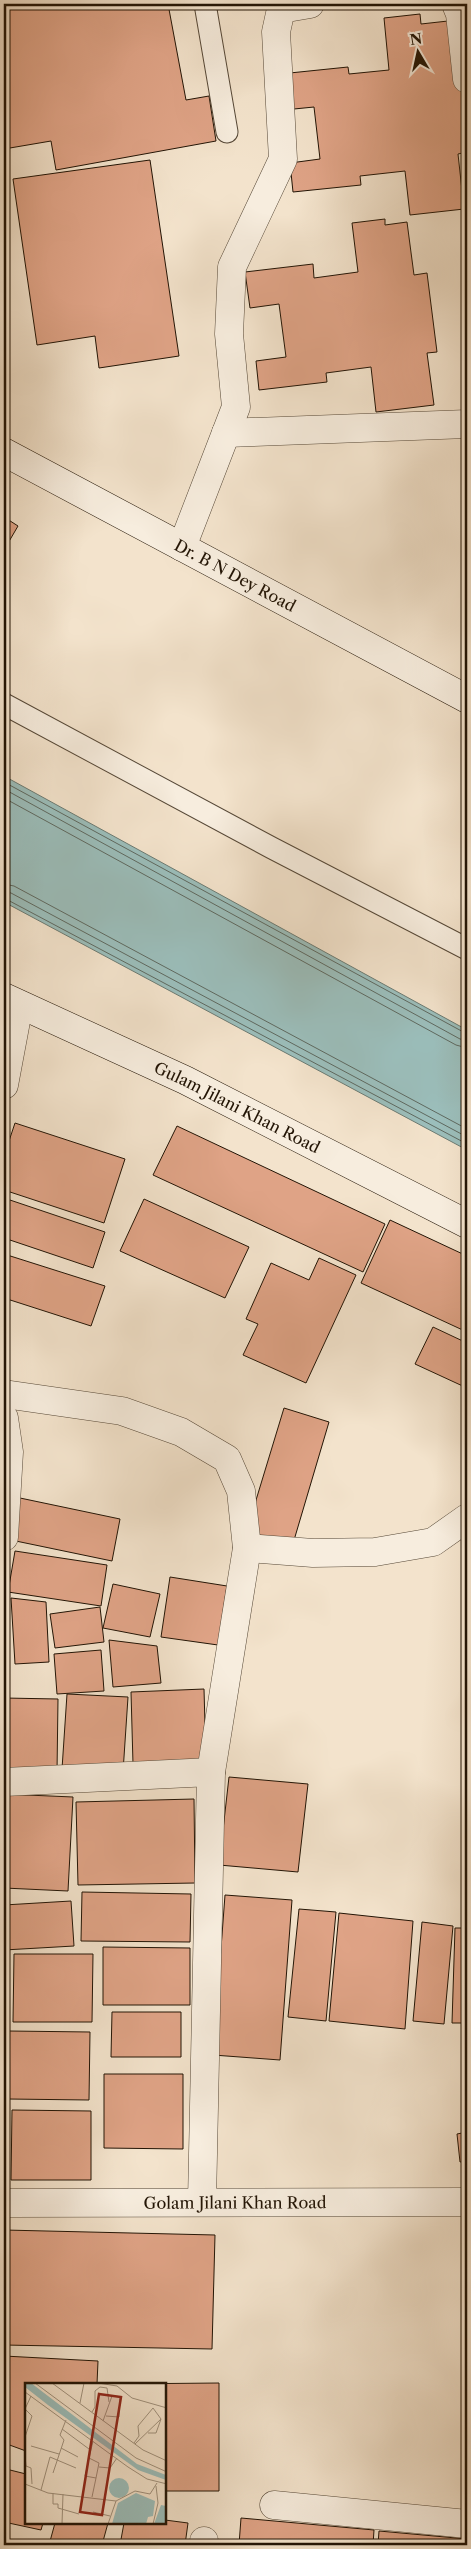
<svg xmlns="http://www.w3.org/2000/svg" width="471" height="2549" viewBox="0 0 471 2549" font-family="'Libre Caslon Text',serif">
<rect width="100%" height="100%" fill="#f3e3cc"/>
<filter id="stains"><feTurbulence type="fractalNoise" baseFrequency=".004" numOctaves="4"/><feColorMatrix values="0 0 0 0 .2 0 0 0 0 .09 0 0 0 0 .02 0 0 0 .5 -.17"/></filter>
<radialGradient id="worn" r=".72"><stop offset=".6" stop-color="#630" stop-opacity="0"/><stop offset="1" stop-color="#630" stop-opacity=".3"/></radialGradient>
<path fill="#9bbebb" stroke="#6b7a72" d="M4 776 467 1030V1150L4 902Z"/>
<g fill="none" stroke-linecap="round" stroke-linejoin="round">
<g stroke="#5e6960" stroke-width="1">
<path d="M4 782 467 1034"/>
<path d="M4 789 460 1039 467 1040"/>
<path d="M4 798 456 1045 467 1048"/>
<path d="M4 884 14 886 467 1129"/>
<path d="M4 891 11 893 467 1137"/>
<path d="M4 898 467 1144"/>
</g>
</g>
<g fill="#dfa386" stroke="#221405">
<path d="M4 4H168L186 100 209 96 216 141 56 170 51 141 4 149Z"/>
<path d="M420 14 421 24 448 21 460 73 467 136V152L458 154 464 209 410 215 405 171 360 176 361 185 293 192 290 163 320 159 314 107 284 110 280 74 348 67 349 74 389 70 384 18Z"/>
<path d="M150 160 179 356 99 368 95 336 37 345 13 179Z"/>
<path d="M385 219V225L407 222 414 275 427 273 437 352 427 353 434 405 376 412 371 367 326 373 327 382 259 390 256 361 286 357 279 304 250 308 245 272 313 264 314 278 358 272 352 223Z"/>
<path d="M4 517 18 526 4 550Z"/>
<path d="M15 1123 125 1159 104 1223 4 1190V1156Z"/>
<path d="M177 1126 385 1224 363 1272 153 1175Z"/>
<path d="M4 1198 105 1232 93 1268 4 1238Z"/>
<path d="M144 1199 249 1247 225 1298 120 1251Z"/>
<path d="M390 1220 467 1256V1332L361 1283Z"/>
<path d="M4 1254 105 1286 91 1326 4 1298Z"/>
<path d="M319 1258 356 1275 306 1383 243 1355 258 1324 246 1319 271 1263 309 1280Z"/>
<path d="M433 1327 467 1343V1388L415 1364Z"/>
<path d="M284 1408 329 1422 292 1547 246 1533Z"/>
<path d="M20 1498 120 1519 112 1561 11 1540Z"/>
<path d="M15 1551 107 1565 101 1606 8 1592Z"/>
<path d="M170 1577 227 1586 218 1645 161 1637Z"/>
<path d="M113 1584 160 1594 150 1637 103 1628Z"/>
<path d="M11 1598 46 1602 49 1662 15 1664Z"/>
<path d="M100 1607 104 1642 55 1648 50 1614Z"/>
<path d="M109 1640 157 1646 161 1683 113 1687Z"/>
<path d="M101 1650 104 1691 57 1694 54 1654Z"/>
<path d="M204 1689 206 1762 133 1764 131 1692Z"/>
<path d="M67 1694 128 1697 123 1772 62 1769Z"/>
<path d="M4 1698 58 1699 57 1772 4 1770Z"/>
<path d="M229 1777 308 1784 298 1872 219 1865Z"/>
<path d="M4 1794 73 1797 68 1891 4 1888Z"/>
<path d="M194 1799 195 1883 78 1885 76 1802Z"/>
<path d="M82 1892 191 1894 190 1942 81 1941Z"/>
<path d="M225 1895 292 1900 280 2060 213 2055Z"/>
<path d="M71 1901 74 1946 4 1950V1905Z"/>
<path d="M299 1909 336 1912 326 2021 288 2017Z"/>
<path d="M339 1913 413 1921 405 2029 329 2021Z"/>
<path d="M422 1922 453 1926 444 2024 413 2021Z"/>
<path d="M455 1928H467V2023H452Z"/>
<path d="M103 1947 190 1948V2005H103Z"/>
<path d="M14 1954H93L92 2022H13Z"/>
<path d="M4 1958H6L4 2014Z"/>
<path d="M112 2012H181V2057H111Z"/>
<path d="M9 2031 90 2032 89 2100 8 2099Z"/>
<path d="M104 2074H183V2149L104 2148Z"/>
<path d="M12 2110 91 2111V2180H11Z"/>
<path d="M467 2132V2161L460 2162 457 2134Z"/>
<path d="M4 2230 215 2235 212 2349 4 2345Z"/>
<path d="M4 2356 98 2361 97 2384H26V2451L4 2443Z"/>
<path d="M219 2383V2491H165V2384H111Z"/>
<path d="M6 2469 26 2474V2523H43L41 2530 4 2522Z"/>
<path d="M241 2518 374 2530 373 2545H239Z"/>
<path d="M165 2520 188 2523 185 2545H120L124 2523H165Z"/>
<path d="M55 2523H108L102 2545H49Z"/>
<path d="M379 2531 467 2539V2545H378Z"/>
</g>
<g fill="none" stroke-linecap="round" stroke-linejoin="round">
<g stroke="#564837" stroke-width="23">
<g id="lane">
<path d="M205 4 227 132"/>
<path d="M4 704 272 848 467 949"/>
</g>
</g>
<g stroke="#564837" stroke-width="29">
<g id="street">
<path d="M456 4 460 14 467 79"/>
<path d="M226 433 467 424"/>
<path d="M182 547 236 407 229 334 232 267 283 159 276 32 281 9 310 4"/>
<path d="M4 1085 19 1005"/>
<path d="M4 1394 122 1411 181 1432 227 1459 241 1491 247 1548 211 1772"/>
<path d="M4 1418 9 1452 4 1537"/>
<path d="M247 1548 313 1553 375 1552 433 1542 467 1518"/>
<path d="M4 1782 211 1772 202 2202"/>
<path id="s1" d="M4 2203 467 2202"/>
<path d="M274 2505 467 2524"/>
<path d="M204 2541V2545"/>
</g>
</g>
<g stroke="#221405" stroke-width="29">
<g id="secondary">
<path id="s2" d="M4 452 467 699"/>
<path id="s3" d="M4 997 185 1080 467 1224"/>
</g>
</g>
<use href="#lane" stroke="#f7edde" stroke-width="21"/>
<use href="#street" stroke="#f7edde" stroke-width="28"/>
<use href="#secondary" stroke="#f7edde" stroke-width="28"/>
</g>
<g text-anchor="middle" stroke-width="4" stroke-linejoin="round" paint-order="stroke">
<g font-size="16" fill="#221405" stroke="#f7edde">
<text dy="6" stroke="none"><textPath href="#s2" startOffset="262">Dr. B N Dey Road</textPath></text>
<text dy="6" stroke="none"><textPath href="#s3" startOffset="258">Gulam Jilani Khan Road</textPath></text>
<text dy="6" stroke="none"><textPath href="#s1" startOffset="231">Golam Jilani Khan Road</textPath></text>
</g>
</g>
<g transform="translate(25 2383)">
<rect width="141" height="141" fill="#f3e3cc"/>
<path d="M0 0H6L112 81 141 92V97L113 87 23 22 0 4ZM84 105a10 10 0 1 1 20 0a10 10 0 1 1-20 0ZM111 110 130 118 128 133 123 134 121 141H87L93 120ZM136 122 141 123V141H129Z" fill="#9bbebb"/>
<path fill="none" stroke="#9f907c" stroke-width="1" d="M10 0 111 75 142 89M27 0 118 67 142 78M73 0 92 3 107 15 142 25M0 9 103 84 122 96 142 101M55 20 59 0M67 29 70 24V8L75 4 82 5 84 19M78 38 87 13 95 14 94 34 81 33M37 46 64 66M0 54 7 33 0 26 6 13M109 60 114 53 113 43 128 25 136 36M110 61 136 36 131 50H123M6 63 34 71M36 65 53 74M0 73 1 83 6 85 7 101M64 75 74 80 71 95M74 84 85 85 92 75M28 90 39 57 35 52 41 37M0 101 23 110 91 118M16 107 25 74 51 85M28 110V121H33V125L54 131M67 114 71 95 60 93 68 58M68 129 85 133M37 141 38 111M83 141 91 118 110 108 125 111 132 100M128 141 133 120 131 103"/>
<path fill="#8f2418" fill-opacity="0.15" stroke="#8f2418" stroke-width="2.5" d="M74 11 96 14 77 132 55 129Z"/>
<rect width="141" height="141" fill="none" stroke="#221405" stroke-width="2.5"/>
</g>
<rect width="471" height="2549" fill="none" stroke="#f3e3cc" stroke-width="20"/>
<rect x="5" y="5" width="461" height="2539" fill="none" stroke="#221405" stroke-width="2.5"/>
<rect x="10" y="10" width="451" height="2529" fill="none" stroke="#221405"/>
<g transform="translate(418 52) rotate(351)" stroke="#f7edde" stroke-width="4" paint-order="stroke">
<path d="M0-4L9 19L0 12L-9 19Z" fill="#221405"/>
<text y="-8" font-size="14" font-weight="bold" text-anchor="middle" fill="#221405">N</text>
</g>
<rect width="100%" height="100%" filter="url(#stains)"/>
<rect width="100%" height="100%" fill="url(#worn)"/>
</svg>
